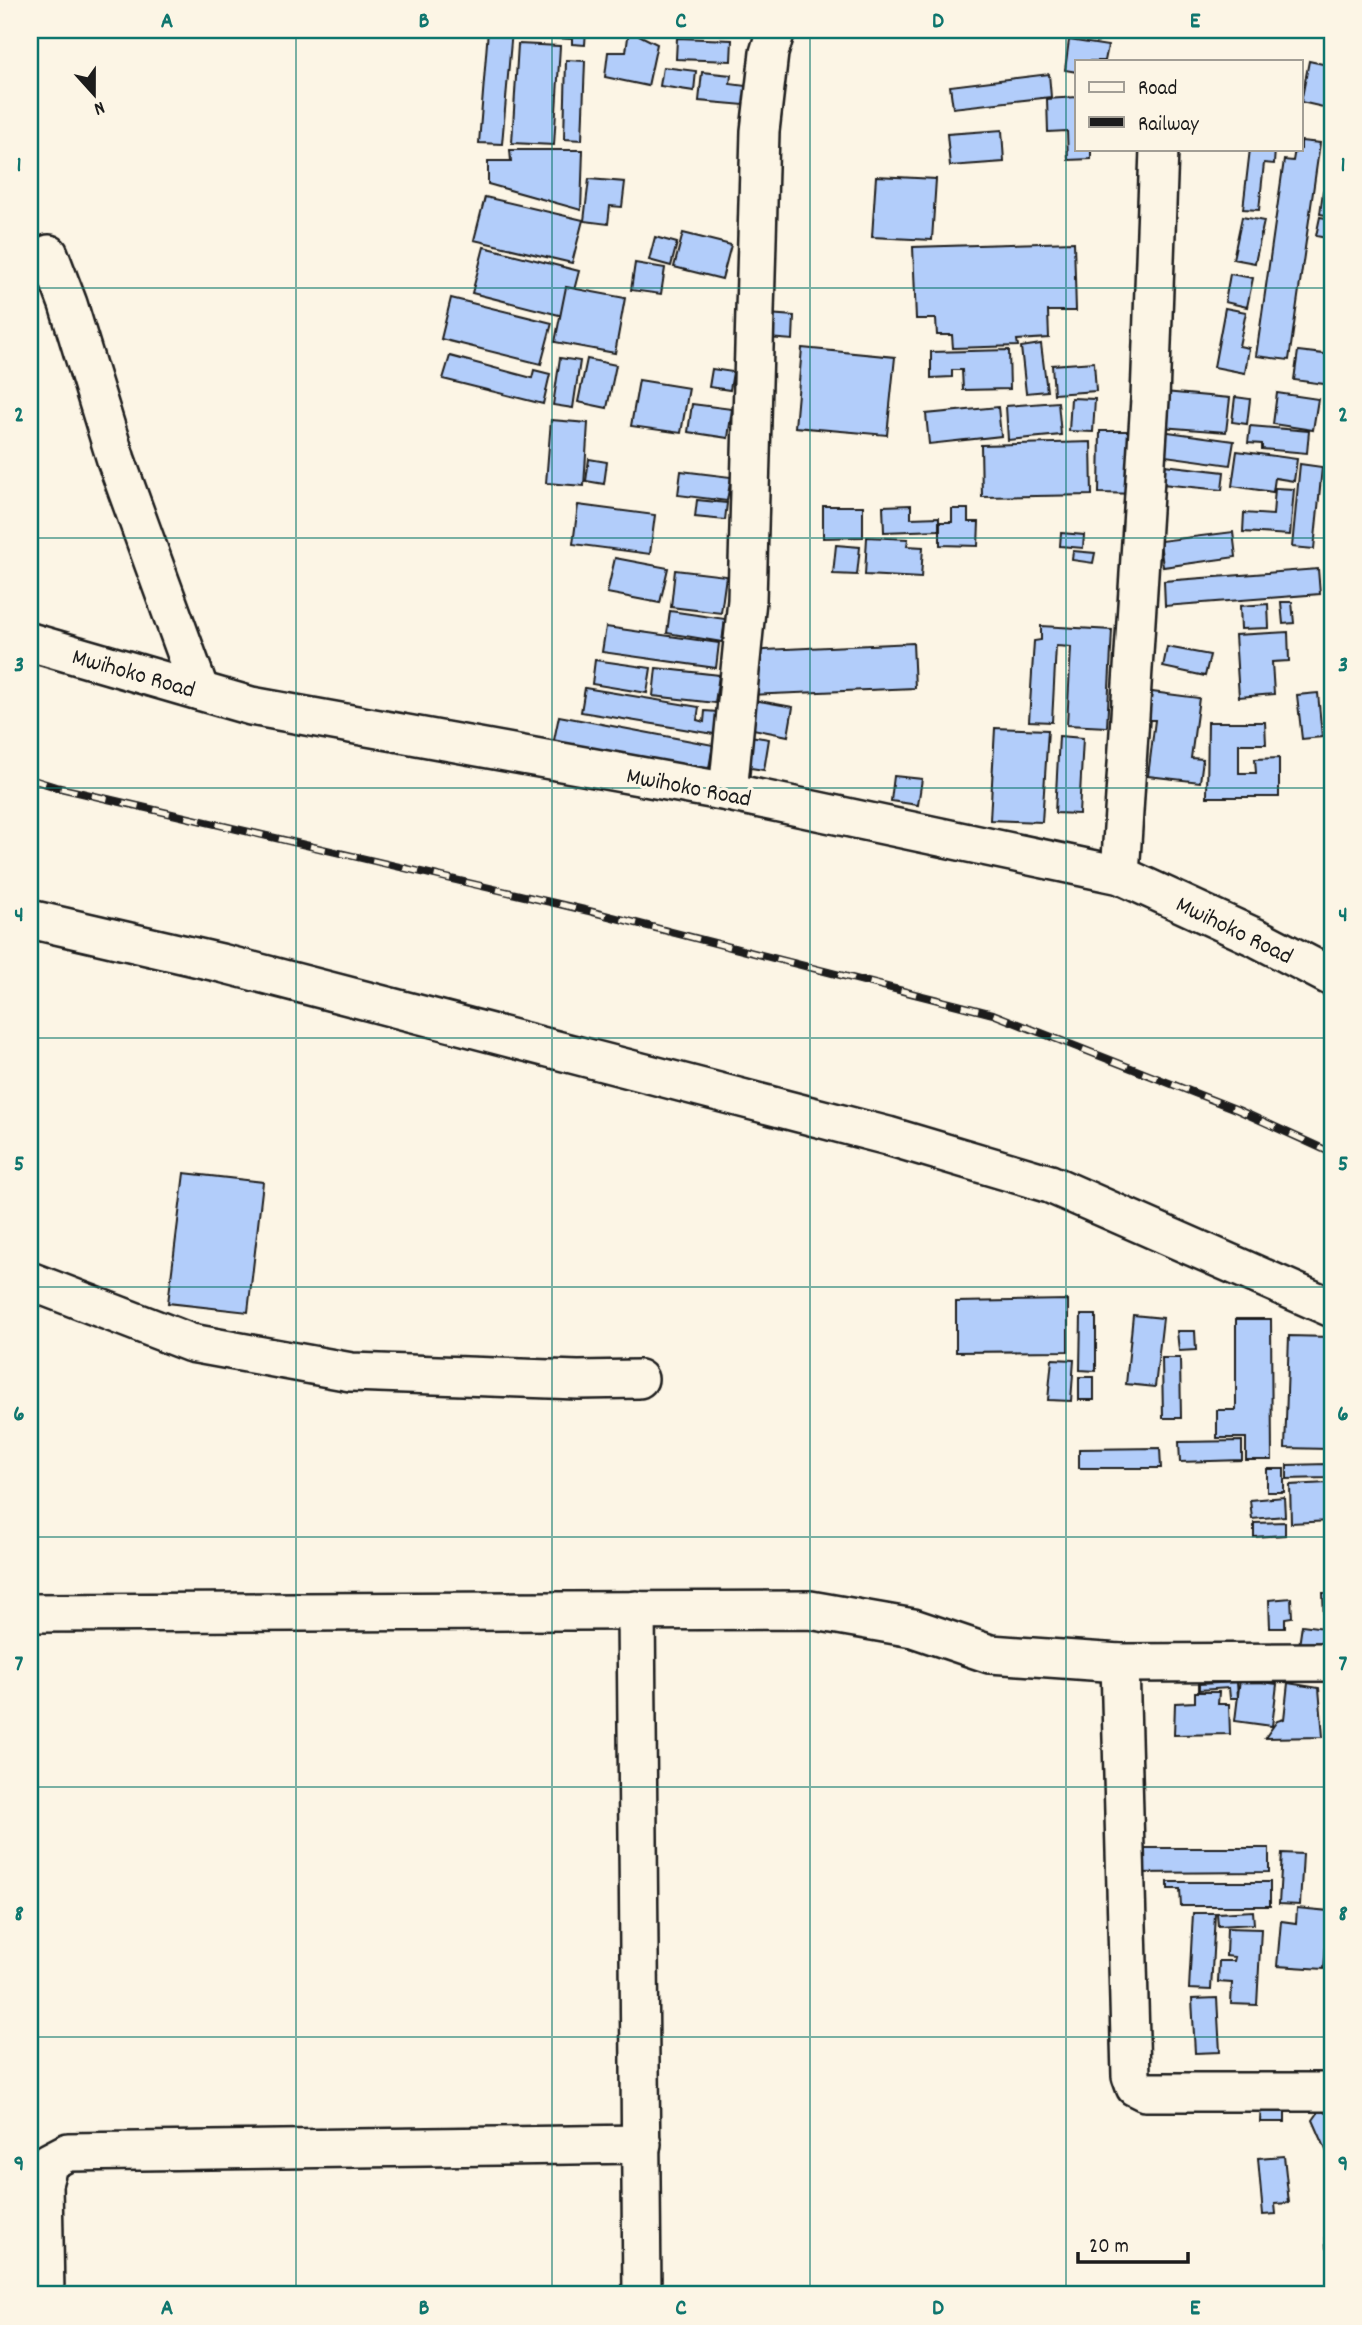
<svg xmlns="http://www.w3.org/2000/svg" width="1362" height="2325" viewBox="0 0 1362 2325" font-family="Dekko,sans-serif">
<rect width="100%" height="100%" fill="#fcf5e5"/>
<filter id="ink" filterUnits="userSpaceOnUse"><feTurbulence type="fractalNoise" baseFrequency=".0143" numOctaves="2"/><feDisplacementMap in="SourceGraphic" scale="14" xChannelSelector="R" yChannelSelector="G"/><feConvolveMatrix kernelMatrix="1 2 1 2 8 2 1 2 1" color-interpolation-filters="sRGB"/></filter>
<g filter="url(#ink)">
<g fill="#b2cdfa" stroke="#1c1c1c" stroke-width="2">
<path d="M488 30H512L502 144 479 143Z"/>
<path d="M520 30H586L585 45 572 44V39L535 37 536 31Z"/>
<path d="M629 30 657 44 648 86 605 77 608 52H626Z"/>
<path d="M678 30H742V35Z"/>
<path d="M677 38 732 40 731 61 676 59Z"/>
<path d="M1069 40 1108 46 1105 61H1077V72L1065 70Z"/>
<path d="M518 44 560 46 554 145 512 143Z"/>
<path d="M566 60 585 61 582 140 564 139Z"/>
<path d="M1309 61 1332 66V109L1301 102Z"/>
<path d="M663 67 696 71 694 91 660 86Z"/>
<path d="M702 72 731 75 730 84 746 86 744 105 699 101Z"/>
<path d="M1049 74 1051 97 953 108 950 86Z"/>
<path d="M1077 97V149H1091V159L1068 160 1067 131 1048 132 1047 99Z"/>
<path d="M1332 122V149L1326 148Z"/>
<path d="M1002 130 1004 162 950 166 947 134Z"/>
<path d="M1301 141 1320 143 1289 360 1256 356 1284 160 1293 161 1295 149H1301Z"/>
<path d="M1250 149H1275L1274 164 1264 163 1259 210 1243 209Z"/>
<path d="M510 150H583L581 210 488 184V161H511Z"/>
<path d="M876 176 936 179 932 240 872 237Z"/>
<path d="M589 179 625 182 622 207 610 206 608 224 584 221Z"/>
<path d="M1323 191 1332 193V216L1320 214Z"/>
<path d="M485 197 583 220 572 263 474 240Z"/>
<path d="M1242 217 1264 221 1255 263 1233 259Z"/>
<path d="M1320 217 1332 219V239L1316 236Z"/>
<path d="M683 233 731 245 722 279 674 267Z"/>
<path d="M655 237 677 243 671 266 649 260Z"/>
<path d="M1074 242 1076 311H1048L1049 338 1017 340 1018 346 953 348 952 335H937L936 319H916L913 247Z"/>
<path d="M484 247 579 271 567 317 472 293Z"/>
<path d="M635 263 665 268 661 294 631 290Z"/>
<path d="M1230 274 1253 278 1247 307 1225 302Z"/>
<path d="M566 287 625 298 615 353 555 342Z"/>
<path d="M451 298 552 323 541 364 441 339Z"/>
<path d="M1225 308 1246 312 1239 346 1249 348 1245 373 1214 367Z"/>
<path d="M768 314 794 316 793 340 768 338Z"/>
<path d="M1041 344 1047 391 1026 393 1021 347Z"/>
<path d="M802 348 895 357 887 435 795 427Z"/>
<path d="M1009 350 1010 389 963 390 962 370H952V377L931 378V352Z"/>
<path d="M1298 351 1332 355V385L1294 380Z"/>
<path d="M450 356 532 378 534 370 550 374 543 404 443 379Z"/>
<path d="M560 358 580 361 573 408 553 405Z"/>
<path d="M587 359 616 365 607 408 578 402Z"/>
<path d="M1094 362 1096 391 1054 394 1052 365Z"/>
<path d="M712 369 733 372 730 390 709 387Z"/>
<path d="M639 380 689 388 681 433 631 426Z"/>
<path d="M1164 392 1230 398 1226 432 1161 427Z"/>
<path d="M1277 393 1318 399 1313 430 1273 424Z"/>
<path d="M1235 397 1250 399 1247 424 1232 422Z"/>
<path d="M1071 398 1095 399 1093 432 1069 431Z"/>
<path d="M1058 402 1061 435 1008 440 1006 406Z"/>
<path d="M692 404 732 409 728 438 688 432Z"/>
<path d="M998 407 1001 436 929 444 926 414Z"/>
<path d="M551 420 588 423 584 486 546 483Z"/>
<path d="M1250 426 1309 431 1307 453 1262 449V444L1248 443Z"/>
<path d="M1100 431H1141L1140 494 1099 493Z"/>
<path d="M1161 431 1234 441 1230 465 1158 455Z"/>
<path d="M1091 442 1092 495 982 497 981 445Z"/>
<path d="M1237 451 1297 459 1294 481 1275 478 1273 492 1232 486Z"/>
<path d="M589 459 607 462 604 484 586 481Z"/>
<path d="M1300 464 1322 467 1314 549 1292 547Z"/>
<path d="M1164 465 1224 472 1222 490 1162 484Z"/>
<path d="M681 471 731 477 727 501 678 495Z"/>
<path d="M1275 488 1294 489 1290 535 1243 532 1244 513 1273 515Z"/>
<path d="M697 500 727 503 725 520 695 517Z"/>
<path d="M578 505 655 515 650 554 573 544Z"/>
<path d="M911 505V518L939 517V530L884 532 883 506Z"/>
<path d="M823 506H863V537L823 538Z"/>
<path d="M952 509H968V522H979L978 546 940 545V522H952Z"/>
<path d="M1233 532 1236 557 1163 567 1160 541Z"/>
<path d="M1061 533 1084 535 1083 548 1060 546Z"/>
<path d="M867 537 908 539 907 546 923 547 921 578 865 575Z"/>
<path d="M836 545 860 547 857 575 833 574Z"/>
<path d="M1073 551 1095 553 1093 563 1072 560Z"/>
<path d="M615 558 668 568 660 603 607 593Z"/>
<path d="M1318 569 1320 594 1165 606 1164 581Z"/>
<path d="M675 570 726 576 721 613 671 607Z"/>
<path d="M1281 602H1292L1294 623 1283 624Z"/>
<path d="M1268 604 1269 628 1241 629 1240 606Z"/>
<path d="M670 611 725 619 722 642 667 633Z"/>
<path d="M1041 626 1112 630 1107 727 1067 725 1071 647 1056 646 1052 722 1029 721 1034 641 1041 640Z"/>
<path d="M606 627 719 643 716 668 602 652Z"/>
<path d="M1288 632 1289 661 1272 662 1274 694 1239 697 1235 635Z"/>
<path d="M913 643 915 688 748 695 746 651Z"/>
<path d="M1167 647 1210 655 1205 676 1163 667Z"/>
<path d="M595 660 651 668 647 693 592 684Z"/>
<path d="M656 668 719 675 715 703 653 696Z"/>
<path d="M585 688 699 707 697 720 704 722 705 711 718 712 714 734 581 712Z"/>
<path d="M1152 692 1199 698 1191 758 1203 759 1200 782 1148 776 1155 720H1148Z"/>
<path d="M1318 693 1322 737 1302 739 1297 695Z"/>
<path d="M748 699 793 707 788 736 743 727Z"/>
<path d="M1324 706 1332 707V788H1326L1330 720 1324 719Z"/>
<path d="M559 716 713 745 708 774 553 745Z"/>
<path d="M1208 722H1265L1266 744H1239V773H1256L1255 759 1279 758V797H1207Z"/>
<path d="M995 728 1048 730 1042 822 990 820Z"/>
<path d="M744 735 769 739 764 770 738 766Z"/>
<path d="M1059 736 1083 738 1079 814 1055 813Z"/>
<path d="M894 776 922 779 918 805 891 801Z"/>
<path d="M184 1173 263 1182 248 1312 168 1303Z"/>
<path d="M1068 1300V1351L956 1352V1302Z"/>
<path d="M1081 1315H1096V1371L1080 1370Z"/>
<path d="M1133 1315 1163 1318 1155 1387 1126 1384Z"/>
<path d="M1236 1319H1271L1272 1460H1246V1438H1217V1410H1236Z"/>
<path d="M1177 1331H1195L1196 1350 1179 1351Z"/>
<path d="M1289 1336 1331 1337 1328 1449 1285 1448Z"/>
<path d="M1162 1358H1180L1181 1418H1163Z"/>
<path d="M1052 1359 1074 1360 1071 1401 1048 1400Z"/>
<rect x="1079" y="1377" width="15" height="23"/>
<path d="M1242 1441V1460L1180 1462 1179 1442Z"/>
<path d="M1160 1448 1161 1468H1079V1449Z"/>
<path d="M1327 1464V1478L1287 1479V1465Z"/>
<rect x="1267" y="1469" width="17" height="23"/>
<path d="M1328 1483 1330 1521 1291 1523 1290 1485Z"/>
<path d="M1284 1497 1285 1516 1252 1519 1250 1500Z"/>
<path d="M1285 1522V1535L1254 1537V1523Z"/>
<path d="M1323 1593H1332V1629H1329L1328 1619H1324Z"/>
<path d="M1291 1598 1292 1617 1285 1618V1628H1270L1269 1600Z"/>
<path d="M1302 1625 1325 1628 1322 1649 1299 1646Z"/>
<path d="M1240 1679 1277 1684 1272 1726 1235 1721Z"/>
<path d="M1237 1682 1238 1698H1230L1229 1688 1199 1690V1684Z"/>
<path d="M1288 1683 1319 1688 1323 1737 1265 1738 1277 1721 1284 1719Z"/>
<path d="M1195 1692H1219L1218 1704H1229L1230 1734 1174 1735 1175 1703 1195 1702Z"/>
<rect x="1331" y="1777" width="1" height="68"/>
<path d="M1131 1848H1269V1872L1131 1873Z"/>
<path d="M1282 1853 1303 1854 1300 1905 1279 1904Z"/>
<path d="M1168 1882H1270V1906H1181L1180 1889H1168Z"/>
<path d="M1297 1908 1329 1911 1324 1969 1277 1966 1281 1921 1296 1923Z"/>
<path d="M1253 1911 1254 1924 1218 1926 1217 1913Z"/>
<path d="M1193 1913H1215L1211 1990 1189 1989Z"/>
<path d="M1227 1928 1261 1929 1257 2005 1231 2004 1232 1983 1218 1982 1219 1961H1234L1235 1957 1226 1956Z"/>
<path d="M1217 1998 1220 2052 1195 2053 1192 1999Z"/>
<path d="M1285 2102V2122H1260L1261 2103Z"/>
<path d="M1323 2106H1332V2159H1330L1313 2120Z"/>
<path d="M1284 2156 1289 2203 1275 2204 1276 2214 1263 2215 1258 2158Z"/>
<path d="M1324 2176H1332V2248H1326Z"/>
</g>
<g fill="none" stroke-linecap="round" stroke-linejoin="round">
<g stroke="#1c1c1c" stroke-width="42">
<g id="minor">
<path d="M49 254 68 304 116 460 200 691"/>
<path d="M30 642 251 706 728 792 1120 875 1259 939 1332 977"/>
<path d="M728 792 747 600 760 131 769 53 776 30"/>
<path d="M1120 875 1150 399 1159 149"/>
<path d="M30 919 221 963 888 1136 1050 1184 1332 1308"/>
<path d="M30 1281 191 1343 351 1372 578 1380 639 1379"/>
<path d="M636 1610 642 2295"/>
<path d="M30 1613 810 1610 913 1628 990 1654 1120 1663 1332 1662"/>
<path d="M1120 1663 1131 2076 1135 2087 1145 2092H1332"/>
<path d="M45 2295 43 2184 49 2162 68 2152 642 2144"/>
</g>
</g>
<use href="#minor" stroke="#fcf5e5" stroke-width="37"/>
<g stroke="#1c1c1c" stroke-width="8">
<path id="rail" d="M30 779 56 787 589 911 993 1014 1238 1110 1332 1153"/>
</g>
<use href="#rail" stroke="#fcf5e5" stroke-width="5" stroke-dasharray="16" stroke-linecap="butt"/>
</g>
</g>
<path fill="none" stroke="#0f766e" stroke-width="2" stroke-opacity="0.55" d="M296 30V2295M552 30V2295M810 30V2295M1066 30V2295M30 288H1332M30 538H1332M30 788H1332M30 1038H1332M30 1287H1332M30 1537H1332M30 1787H1332M30 2037H1332"/>
<g text-anchor="middle" stroke-width="6" stroke-linejoin="round" paint-order="stroke">
<g font-size="24" fill="#1c1c1c" stroke="#fcf5e5">
<text transform="translate(134 672) rotate(16)" y="8">Mwihoko Road</text>
<text transform="translate(689 786) rotate(11)" y="8">Mwihoko Road</text>
<text transform="translate(1235 929) rotate(26)" y="8">Mwihoko Road</text>
</g>
</g>
<rect width="1362" height="2325" fill="none" stroke="#fcf5e5" stroke-width="77"/>
<rect x="1075" y="60" width="228" height="91" fill="#fcf5e5" stroke="#a29e95" stroke-width="2"/>
<rect x="1089" y="82" width="35" height="10" fill="#fcf5e5" stroke="#a29e95" stroke-width="2"/>
<text x="1138" y="94" font-size="21" fill="#1c1c1c">Road</text>
<rect x="1089" y="117" width="35" height="10" fill="#1c1c1c" stroke="#a29e95" stroke-width="2"/>
<text x="1138" y="130" font-size="21" fill="#1c1c1c">Railway</text>
<g transform="translate(94 94) rotate(159)" stroke="#fcf5e5" stroke-width="5" paint-order="stroke">
<path d="M0-5L12 26L0 18L-12 26Z" fill="#1c1c1c"/>
<text y="-10" font-size="19" font-weight="bold" text-anchor="middle" fill="#1c1c1c">N</text>
</g>
<path d="M1078 2252v10h110v-10" fill="none" stroke="#1c1c1c" stroke-width="3.5"/>
<text x="1089" y="2252" font-size="21" fill="#1c1c1c" stroke="#fcf5e5" stroke-width="5" paint-order="stroke">20 m</text>
<rect x="38" y="38" width="1286" height="2248" fill="none" stroke="#0f766e" stroke-width="2.5"/>
<g font-size="23" text-anchor="middle" font-weight="bold" fill="#0f766e">
<text x="167" y="27">A</text>
<text x="424" y="27">B</text>
<text x="681" y="27">C</text>
<text x="938" y="27">D</text>
<text x="1195" y="27">E</text>
<text x="19" y="171">1</text>
<text x="1343" y="171">1</text>
<text x="19" y="421">2</text>
<text x="1343" y="421">2</text>
<text x="19" y="671">3</text>
<text x="1343" y="671">3</text>
<text x="19" y="921">4</text>
<text x="1343" y="921">4</text>
<text x="19" y="1170">5</text>
<text x="1343" y="1170">5</text>
<text x="19" y="1420">6</text>
<text x="1343" y="1420">6</text>
<text x="19" y="1670">7</text>
<text x="1343" y="1670">7</text>
<text x="19" y="1920">8</text>
<text x="1343" y="1920">8</text>
<text x="19" y="2170">9</text>
<text x="1343" y="2170">9</text>
<text x="167" y="2314">A</text>
<text x="424" y="2314">B</text>
<text x="681" y="2314">C</text>
<text x="938" y="2314">D</text>
<text x="1195" y="2314">E</text>
</g>
</svg>
